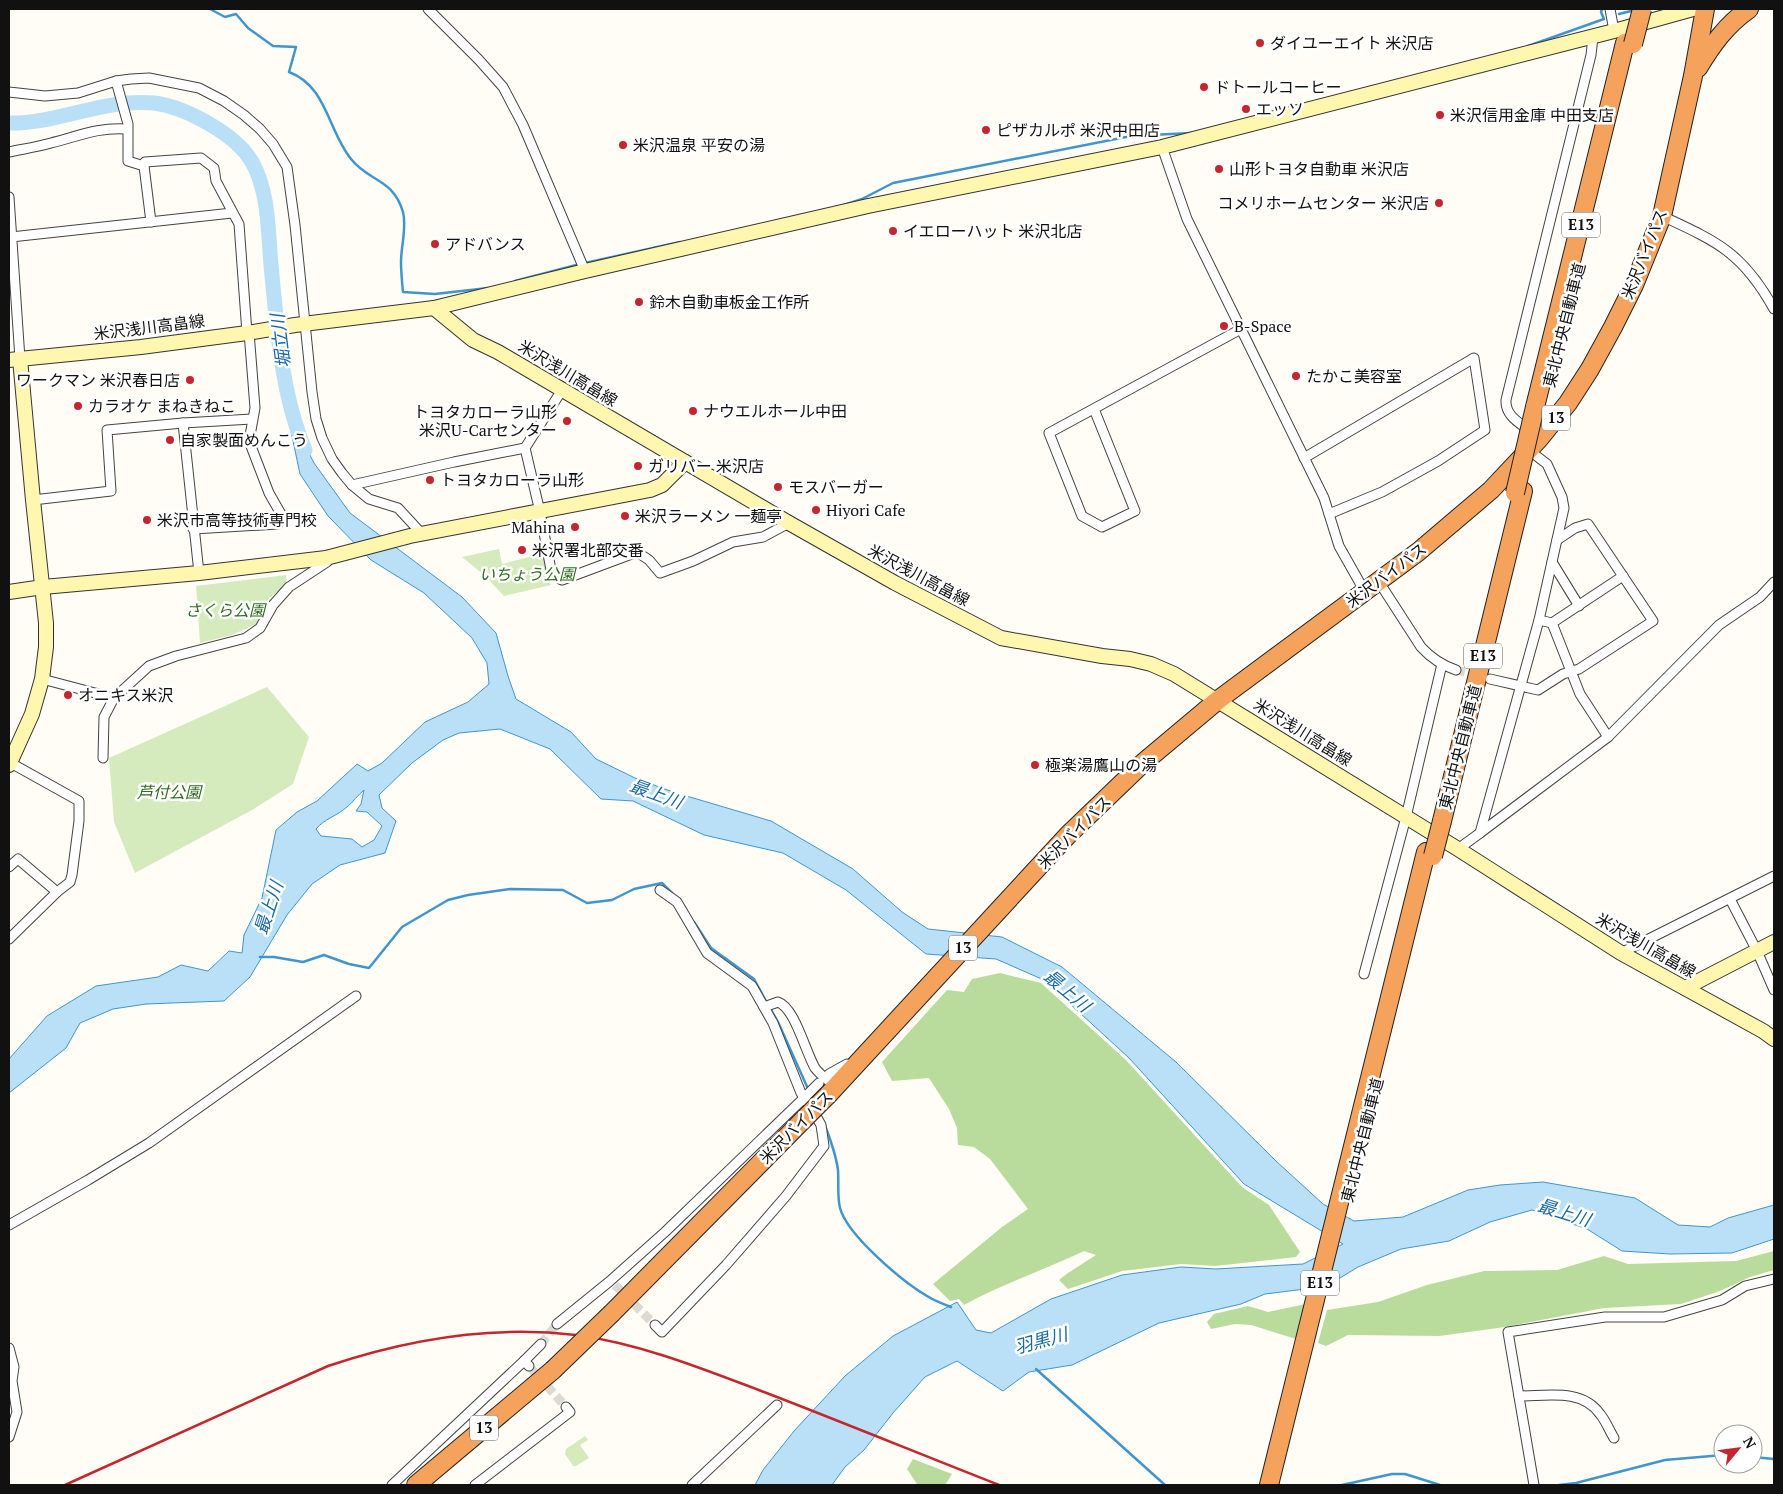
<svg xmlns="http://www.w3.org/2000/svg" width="1783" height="1494" viewBox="0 0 1783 1494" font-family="'PT Serif','Noto Sans JP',serif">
<rect width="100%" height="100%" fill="#fffdf5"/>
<g fill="#d5ebbd">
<path d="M499 549 502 564 544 553 551 585 504 596 484 575 462 557Z"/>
<path d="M286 575 287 584 268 599 264 612 256 624 232 635 200 643 196 586Z"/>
<path d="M267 687 309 737 293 784 252 810 135 873 114 822 109 758Z"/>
<path d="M585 1436 588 1440 580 1445 589 1458 576 1466H573L565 1454 566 1449Z"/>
</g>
<g fill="#b9dc9c">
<path d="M1000 973 1041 983 1126 1060 1242 1187 1269 1205 1300 1252 1296 1257 1215 1266 1181 1264 1122 1271 1068 1289 1059 1280 1068 1273 1096 1255 1084 1251C1044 1270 1002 1284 964 1305L959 1299 950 1301 933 1284 1002 1227 1028 1209 990 1159 974 1147 958 1145 957 1128 949 1109 929 1078 892 1081 882 1062 947 990 964 992 972 979Z"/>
<path d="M1774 1251V1270L1750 1277 1720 1291 1681 1304 1604 1308 1505 1327 1439 1336 1348 1335 1326 1346 1318 1343 1327 1310 1378 1302 1427 1285 1484 1271 1557 1270 1604 1256 1628 1264 1736 1261Z"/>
<path d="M1306 1304 1296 1339 1251 1325 1235 1324 1211 1329 1207 1322 1214 1314 1248 1306 1268 1312Z"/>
<path d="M913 1459 952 1474 945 1485H916L917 1484 907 1469Z"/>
</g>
<path fill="#b9e0f7" stroke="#3f96cf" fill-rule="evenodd" d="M286 408 314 463 350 513 462 597 496 633 508 676 516 699 571 732 596 759 635 778 673 792 771 821 853 869 902 912 928 929 1002 937 1062 967 1176 1062 1276 1161 1323 1204 1354 1221 1403 1217 1468 1190 1500 1185 1543 1182 1635 1198 1678 1225 1710 1227 1728 1218 1774 1205V1239L1732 1253 1670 1254 1622 1251 1587 1229 1532 1210 1490 1222 1449 1241 1401 1249 1358 1267 1340 1278 1305 1289 1265 1294 1241 1304 1159 1323 1072 1365 1029 1372 1003 1391 957 1361 925 1377 893 1413 864 1450 845 1467 832 1485H755L763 1470 794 1431 845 1376 893 1336 957 1302 976 1330 991 1333 1051 1299 1122 1275 1181 1267 1216 1269 1303 1264 1343 1244 1244 1184 1129 1058 1044 980 996 959 926 954 846 890 783 853 704 835 633 801 601 799 550 749 500 729 459 733 443 740 412 763 379 795 382 808 396 821 385 853 340 865 312 884 287 915 250 977 224 1001 146 1004 113 1009 80 1023 66 1048 9 1093V1059L47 1016 96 986 158 977 181 965 208 971 229 951 242 953 244 935 262 898 276 830 297 812 317 801 357 764 368 771 382 763 425 722 468 702 489 684 487 663 472 638 424 593 371 560 328 516 300 474ZM364 790 361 804 356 811 367 812 382 826 374 840 362 847 352 839 321 836 316 829C324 819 337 816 347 807 353 802 358 795 364 790Z"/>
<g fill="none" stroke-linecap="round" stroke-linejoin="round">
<g stroke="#3f96cf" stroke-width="2.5">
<path d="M210 9 225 17 236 14 248 28 273 46 296 47 289 72C327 86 328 131 351 159 369 182 393 178 403 212 407 227 401 246 401 262 401 272 402 282 403 292L435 294 488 288"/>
<path d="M1619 14 1635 10"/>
<path d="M1528 46 1604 19 1601 12 1602 9"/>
<path d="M844 205 862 199 893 183 1131 136 1191 133"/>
<path d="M585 263 680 242"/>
<path d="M515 281 580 264"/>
<path d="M694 922 711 948 754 979 767 1003"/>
<path d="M260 957H274L303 962 324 955 349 964 369 968 402 927 448 900 468 895 510 889 563 890 587 903 612 900 634 889 662 883 674 895"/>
<path d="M770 1008 778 1022 813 1100"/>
<path d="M819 1112C826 1126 836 1154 838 1170 839 1182 837 1196 840 1208 847 1235 903 1282 927 1296 935 1301 943 1304 951 1307"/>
<path d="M1036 1369 1165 1485"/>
<path d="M1753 1457 1774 1459"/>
<path d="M1342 1485 1392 1474H1405L1440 1485"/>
<path d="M1559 1485 1576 1483 1665 1460 1723 1455"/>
</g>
<path stroke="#b9e0f7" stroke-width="15" d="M9 123C58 124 104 98 154 103 185 107 236 134 252 162 269 192 268 232 271 265 277 326 281 393 305 450"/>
<g stroke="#dbdad3" stroke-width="9" stroke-dasharray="9 4.5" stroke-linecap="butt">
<path d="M1456 670 1480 676"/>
<path d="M615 1285 655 1325"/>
<path d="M541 1344 557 1324"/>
<path d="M529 1366 566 1407"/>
</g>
<g stroke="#444" stroke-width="11">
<g id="street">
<path d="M428 9 479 60 503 87 523 125 585 271"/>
<path d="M1610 9 1614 31"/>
<path d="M116 81 128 124V161L144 166 151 222"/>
<path d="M9 92 45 96 78 93 116 81 131 79 149 78 199 88 224 101 244 115 260 129 273 144 287 167 295 225 312 392 316 419 322 438 332 459 342 473 352 485 369 499 398 508 422 534"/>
<path d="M1162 147 1187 219 1324 498 1339 546 1365 592"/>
<path d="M9 152C23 149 37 147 51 143 79 136 98 127 127 129"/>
<path d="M144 166 145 162 201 158 214 168 216 181 239 224 247 333"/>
<path d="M9 197 20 359"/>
<path d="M1662 216C1718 242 1743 253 1774 309"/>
<path d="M11 237 232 213"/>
<path d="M562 390 525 448 540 512 552 575 562 580 637 552 649 560 660 573 693 561 733 542 763 537 789 523"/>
<path d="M1094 409 1135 511 1102 527 1082 516 1049 433 1241 329"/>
<path d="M183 423 199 573"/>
<path d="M1531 432C1520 423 1505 416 1506 400L1591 55 1593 37"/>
<path d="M1304 458 1474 358 1485 430 1438 461 1382 492 1329 514"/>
<path d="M352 485 454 462 525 448"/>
<path d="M33 500 111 491 107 430 183 423 252 419"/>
<path d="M193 529 278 524 281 514 269 493 249 441 255 408 249 332"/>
<path d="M1552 562 1579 606"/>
<path d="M1379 582 1421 647C1431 658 1441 665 1456 670"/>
<path d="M1539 620 1552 623 1623 576"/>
<path d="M1552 623 1580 694 1608 737"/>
<path d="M42 679 114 698"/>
<path d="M1490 679 1538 690 1563 674 1579 669 1653 621 1588 524 1575 528 1557 540"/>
<path d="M103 758 104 717 114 698 149 666 176 656 246 638 260 628 273 605 289 587 327 562 326 558"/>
<path d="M9 762 79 801V821L72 875 70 882 57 892 9 939"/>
<path d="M1480 833 1608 737 1719 625 1760 597 1774 582"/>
<path d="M1458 849 1480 833 1539 620 1564 508 1562 497 1547 464 1530 451"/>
<path d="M9 867 18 859 57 892"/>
<path d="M1730 899 1757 951 1774 990"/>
<path d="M1621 953 1774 876"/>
<path d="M1364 974 1406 817 1442 664"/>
<path d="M764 1007 778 1002C795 1008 805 1051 815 1068 820 1075 829 1081 836 1087"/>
<path d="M829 1074 847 1064 852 1068"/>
<path d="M810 1106 804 1098 819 1083"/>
<path d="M9 1225 88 1180 149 1143 356 996"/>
<path d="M557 1324 610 1281 665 1232 804 1098 801 1093 773 1023 752 986 707 953 677 902 660 890"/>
<path d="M655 1325 662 1332 726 1265 786 1196 824 1146 821 1125 816 1116"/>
<path d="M9 1348 14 1367 12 1381 17 1412 9 1437"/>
<path d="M524 1361 541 1344"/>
<path d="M1519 1396C1547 1396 1582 1388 1600 1414 1606 1421 1609 1430 1614 1438"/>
<path d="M392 1485 524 1361 529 1366"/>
<path d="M475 1485 570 1412 566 1407"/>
<path d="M692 1485 777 1405"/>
<path d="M1534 1485 1508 1332 1605 1317H1664L1722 1300 1745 1286 1774 1279"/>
</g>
</g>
<g stroke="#333" stroke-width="16">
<g id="secondary">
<path d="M434 308 473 340 498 352 789 523 895 583 1001 638 1102 656 1130 659 1151 664 1174 674 1458 849 1621 953 1763 1031 1774 1039"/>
<path d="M9 360 141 347 247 333 295 325 434 308 585 271 868 206 1162 147 1614 31 1693 9"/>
<path d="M9 592 43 587 199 573 326 558 410 536 650 490 662 485 685 462"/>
<path d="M9 765 32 714 42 679 46 647V623L33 500 20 359"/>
<path d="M1685 988 1774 942"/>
</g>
</g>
<g stroke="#222" stroke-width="20">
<g id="highway">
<path d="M1698 68C1712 45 1726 25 1749 9"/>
<path d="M1535 407 1625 43"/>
<path d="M1442 821 1523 491"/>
<path d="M828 1095 1068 835 1143 763 1218 700 1418 552 1491 490 1539 439 1568 403 1590 369 1613 327 1634 285 1662 216 1693 76 1705 9"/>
<path d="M612 1313 804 1119"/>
<path d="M416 1485 553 1370"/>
<path d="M1269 1485 1426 852"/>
</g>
</g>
<use href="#street" stroke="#fff" stroke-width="9"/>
<use href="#secondary" stroke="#fff6b0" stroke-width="14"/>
<use href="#highway" stroke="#f5a25d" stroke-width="18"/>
<path stroke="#c4262e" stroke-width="2.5" d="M65 1485 328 1366C408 1339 491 1325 576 1335 642 1344 703 1369 764 1392 842 1422 920 1454 999 1485"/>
<g stroke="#222" stroke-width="20" stroke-linecap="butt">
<g id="highway-bridge">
<path d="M1633 44 1642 9"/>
<path d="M1515 493 1535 407"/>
<path d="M1433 856 1442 821"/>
<path d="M804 1119 828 1095"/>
<path d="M553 1370 612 1313"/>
</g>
</g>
<use href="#highway-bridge" stroke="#f5a25d" stroke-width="18"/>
</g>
<g fill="#c4262e" stroke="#fff" stroke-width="2">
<circle cx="1260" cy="43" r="5"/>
<circle cx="1204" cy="87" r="5"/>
<circle cx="1246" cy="109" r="5"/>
<circle cx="1440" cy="115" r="5"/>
<circle cx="986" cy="130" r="5"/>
<circle cx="623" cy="145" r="5"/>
<circle cx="1219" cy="169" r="5"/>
<circle cx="1439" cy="203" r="5"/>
<circle cx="893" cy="231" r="5"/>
<circle cx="435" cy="244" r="5"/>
<circle cx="639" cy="302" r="5"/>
<circle cx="1224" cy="326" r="5"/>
<circle cx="1296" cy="376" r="5"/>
<circle cx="190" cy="380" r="5"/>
<circle cx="78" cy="406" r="5"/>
<circle cx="693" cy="411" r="5"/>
<circle cx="567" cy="421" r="5"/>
<circle cx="170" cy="440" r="5"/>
<circle cx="638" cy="466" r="5"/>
<circle cx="430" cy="480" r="5"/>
<circle cx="778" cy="487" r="5"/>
<circle cx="816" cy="510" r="5"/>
<circle cx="625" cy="516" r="5"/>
<circle cx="147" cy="520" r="5"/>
<circle cx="575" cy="527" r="5"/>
<circle cx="522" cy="550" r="5"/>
<circle cx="68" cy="695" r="5"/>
<circle cx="1035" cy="765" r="5"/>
</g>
<g text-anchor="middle" stroke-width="5" stroke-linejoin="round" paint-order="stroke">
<g fill="#fff" stroke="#585858" stroke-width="1">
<rect x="1562" y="212.5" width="38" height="25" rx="4"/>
<rect x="1542" y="405.5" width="28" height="25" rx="4"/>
<rect x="1464" y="643.5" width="38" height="25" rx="4"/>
<rect x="949" y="935.5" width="28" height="25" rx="4"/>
<rect x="1301" y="1270.5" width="38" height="25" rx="4"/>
<rect x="470" y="1415.5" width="28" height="25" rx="4"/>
</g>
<g font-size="15" font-weight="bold" fill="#111">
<text x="1581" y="230">E13</text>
<text x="1556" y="423">13</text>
<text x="1483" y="661">E13</text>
<text x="963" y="953">13</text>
<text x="1320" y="1288">E13</text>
<text x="484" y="1433">13</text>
</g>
<g font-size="16" fill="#111" stroke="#fff" text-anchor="start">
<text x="1270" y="49">ダイユーエイト 米沢店</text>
<text x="1214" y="93">ドトールコーヒー</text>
<text x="1256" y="115">エッソ</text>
<text x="1450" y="121">米沢信用金庫 中田支店</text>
<text x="996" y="136">ピザカルポ 米沢中田店</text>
<text x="633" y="151">米沢温泉 平安の湯</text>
<text x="1229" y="175">山形トヨタ自動車 米沢店</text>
<text x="1429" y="209" text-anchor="end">コメリホームセンター 米沢店</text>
<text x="903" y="237">イエローハット 米沢北店</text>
<text x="445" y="250">アドバンス</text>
<text x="649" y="308">鈴木自動車板金工作所</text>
<text x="1234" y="332">B-Space</text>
<text x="1306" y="382">たかこ美容室</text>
<text x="180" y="386" text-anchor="end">ワークマン 米沢春日店</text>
<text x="88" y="412">カラオケ まねきねこ</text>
<text x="703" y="417">ナウエルホール中田</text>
<text x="557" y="418" text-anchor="end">トヨタカローラ山形<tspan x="557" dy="18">米沢U-Carセンター</tspan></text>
<text x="180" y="446">自家製面めんこう</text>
<text x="648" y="472">ガリバー 米沢店</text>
<text x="440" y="486">トヨタカローラ山形</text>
<text x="788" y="493">モスバーガー</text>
<text x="826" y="516">Hiyori Cafe</text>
<text x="635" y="522">米沢ラーメン 一麺亭</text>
<text x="157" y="526">米沢市高等技術専門校</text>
<text x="565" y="533" text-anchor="end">Mahina</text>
<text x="532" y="556">米沢署北部交番</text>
<text x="78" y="701">オニキス米沢</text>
<text x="1045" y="771">極楽湯鷹山の湯</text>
</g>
<g font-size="16" fill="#111" stroke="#fff">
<text transform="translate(1644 254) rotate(-68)" y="6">米沢バイパス</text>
<text transform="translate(1564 325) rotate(-76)" y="6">東北中央自動車道</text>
<text transform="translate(149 327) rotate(-7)" y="6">米沢浅川高畠線</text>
<text transform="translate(568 373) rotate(31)" y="6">米沢浅川高畠線</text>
<text transform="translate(919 575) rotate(28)" y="6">米沢浅川高畠線</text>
<text transform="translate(1386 575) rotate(-37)" y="6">米沢バイパス</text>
<text transform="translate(1303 732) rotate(32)" y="6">米沢浅川高畠線</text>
<text transform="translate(1460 747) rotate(-76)" y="6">東北中央自動車道</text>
<text transform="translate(1074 832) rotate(-45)" y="6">米沢バイパス</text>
<text transform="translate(1646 945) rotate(30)" y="6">米沢浅川高畠線</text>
<text transform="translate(796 1127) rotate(-45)" y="6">米沢バイパス</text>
<text transform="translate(1362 1140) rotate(-76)" y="6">東北中央自動車道</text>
</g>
<g font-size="16" font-style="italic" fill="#2f6b1f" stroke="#fff">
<text x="527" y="580">いちょう公園</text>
<text x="225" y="616">さくら公園</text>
<text x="169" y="798">芦付公園</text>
</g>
<g font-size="18" font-style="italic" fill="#1768a6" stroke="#fff">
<text transform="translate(281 341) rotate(-97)" y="6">堀立川</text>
<text transform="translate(656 794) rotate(20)" y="6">最上川</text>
<text transform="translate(269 908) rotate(-72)" y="6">最上川</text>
<text transform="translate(1067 991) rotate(40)" y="6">最上川</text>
<text transform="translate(1564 1213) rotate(17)" y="6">最上川</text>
<text transform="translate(1041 1341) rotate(-15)" y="6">羽黒川</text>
</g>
</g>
<rect width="1783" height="1494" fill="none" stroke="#111111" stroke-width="20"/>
<g transform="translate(1738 1449) rotate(61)"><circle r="24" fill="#ffffff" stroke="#a0a0a0"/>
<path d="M0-4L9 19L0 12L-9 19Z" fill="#c4262e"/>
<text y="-8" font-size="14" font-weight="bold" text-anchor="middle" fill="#111111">N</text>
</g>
</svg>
